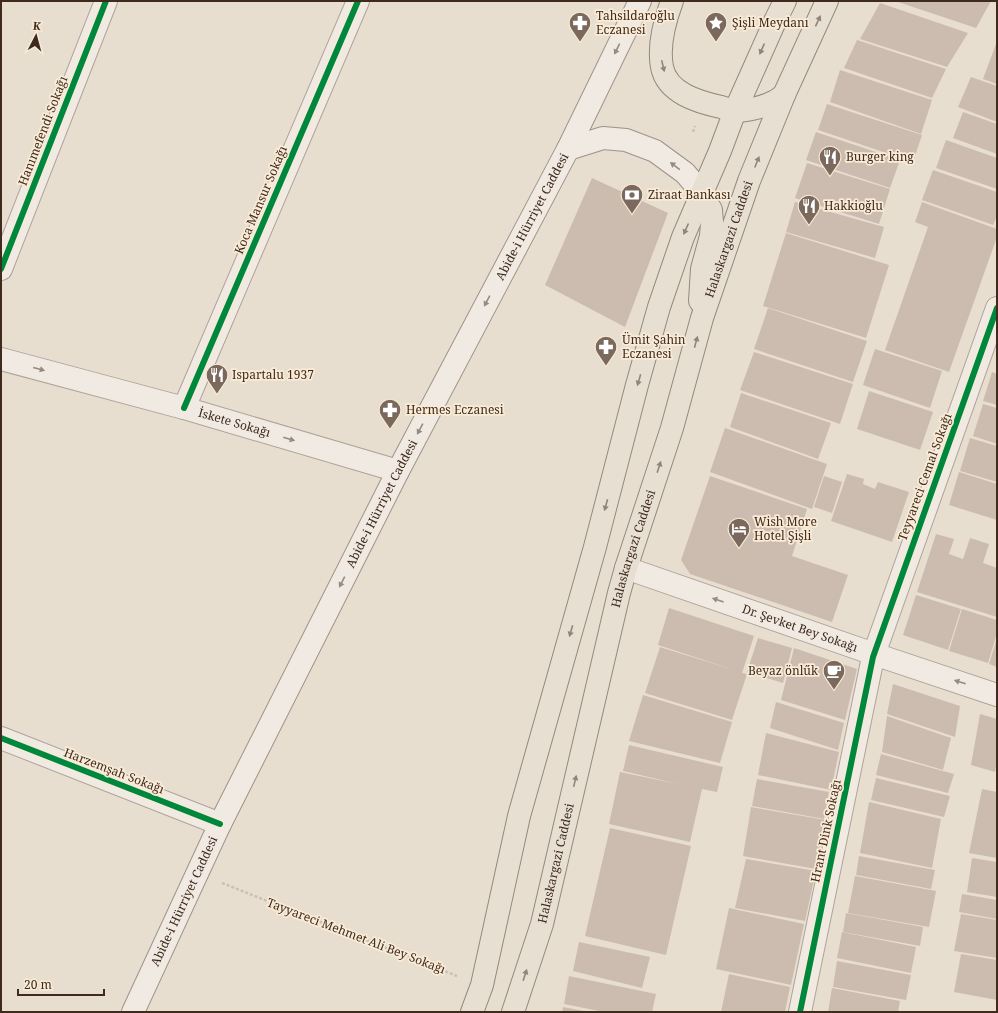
<svg xmlns="http://www.w3.org/2000/svg" width="998" height="1013" viewBox="0 0 998 1013" font-family="'Noto Serif',serif">
<rect width="100%" height="100%" fill="#e8ded0"/>
<g fill="#ccbcb0">
<path d="M895 1H991L976 28Z"/>
<path d="M880 3 968 33 947 67 860 39Z"/>
<path d="M857 40 946 69 932 98 844 68Z"/>
<path d="M996 44 997 45V84L983 79Z"/>
<path d="M840 70 932 100 921 134 830 102Z"/>
<path d="M971 77 997 86V122L958 107Z"/>
<path d="M827 104 922 135 913 162 818 130Z"/>
<path d="M963 112 997 124V154L953 138Z"/>
<path d="M816 132 900 160 890 188 806 160Z"/>
<path d="M946 140 997 158V189L936 168Z"/>
<path d="M807 163 890 189 879 224 795 198Z"/>
<path d="M933 170 997 192V216L993 225 922 200Z"/>
<path d="M592 178 668 213 625 327 545 285Z"/>
<path d="M795 202 884 227 875 258 786 232Z"/>
<path d="M922 202 997 229V237L949 372 885 350 928 227 915 222Z"/>
<path d="M786 233 889 265 866 338 763 306Z"/>
<path d="M768 308 867 341 853 382 754 349Z"/>
<path d="M875 349 942 371 930 408 863 385Z"/>
<path d="M754 352 853 384 840 424 740 390Z"/>
<path d="M992 372 997 374V405L983 401Z"/>
<path d="M869 391 933 412 920 450 857 429Z"/>
<path d="M741 393 831 423 818 459 730 427Z"/>
<path d="M983 404 997 408V444L973 436Z"/>
<path d="M725 428 827 464 812 509 710 472Z"/>
<path d="M970 438 997 446V482L960 471Z"/>
<path d="M959 472 997 484V520L949 505Z"/>
<path d="M847 474 864 479 863 484 875 489 878 482 909 492 892 542 831 521Z"/>
<path d="M710 476 807 509 792 556 848 575 832 622 690 574 681 560Z"/>
<path d="M824 476 842 482 832 513 814 507Z"/>
<path d="M936 534 954 539 949 554 963 559 970 538 989 544 983 563 997 568V617L917 592Z"/>
<path d="M916 595 961 609 948 650 903 635Z"/>
<path d="M669 608 754 636 742 673 747 674 732 720 645 693 660 647 734 670 658 645Z"/>
<path d="M962 609 997 620V633L988 663 949 651Z"/>
<path d="M758 638 792 648 783 683 747 672Z"/>
<path d="M997 638V667L989 664Z"/>
<path d="M794 648 857 669 845 720 781 700Z"/>
<path d="M893 684 960 706 955 737 887 714Z"/>
<path d="M643 695 732 722 720 763 629 741Z"/>
<path d="M776 702 844 723 838 750 770 728Z"/>
<path d="M980 714 997 719V761L995 772 971 765Z"/>
<path d="M887 716 951 738 943 770 882 752Z"/>
<path d="M766 733 839 752 831 790 758 775Z"/>
<path d="M629 745 723 767 717 792 702 789 690 842 609 824 620 772 678 784 623 771Z"/>
<path d="M881 754 954 774 948 793 876 775Z"/>
<path d="M876 778 950 796 944 817 871 800Z"/>
<path d="M757 779 829 792 824 819 752 806Z"/>
<path d="M982 789 997 792V858L969 853Z"/>
<path d="M869 802 941 819 932 868 860 853Z"/>
<path d="M751 807 826 820 816 869 743 856Z"/>
<path d="M610 828 691 846 666 955 585 936Z"/>
<path d="M859 856 935 870 931 889 856 875Z"/>
<path d="M972 858 997 862V897L967 892Z"/>
<path d="M746 859 816 871 805 921 735 908Z"/>
<path d="M855 876 936 891 929 927 848 913Z"/>
<path d="M962 894 997 900V919L959 912Z"/>
<path d="M729 908 804 924 791 985 716 969Z"/>
<path d="M846 913 923 927 920 946 843 932Z"/>
<path d="M961 914 997 920V958L954 951Z"/>
<path d="M842 932 916 947 911 973 837 958Z"/>
<path d="M579 942 650 957 642 988 573 971Z"/>
<path d="M961 954 997 960V1000L954 992Z"/>
<path d="M837 961 911 975 906 1000 833 987Z"/>
<path d="M729 974 790 987 785 1012H721Z"/>
<path d="M569 976 656 994 652 1012H604L564 1004Z"/>
<path d="M832 988 900 1001 898 1012H828Z"/>
<path d="M563 1007 584 1011V1012H562Z"/>
</g>
<g fill="none" stroke-linecap="round" stroke-linejoin="round">
<g stroke="#aea398" stroke-width="24">
<g id="minor">
<path d="M1 269 106 1"/>
<path id="s1" d="M1 359 184 408 398 471"/>
<path d="M184 408 358 1"/>
<path id="s2" d="M626 568 874 654 997 695"/>
<path d="M1 738 220 824"/>
<path d="M800 1012 873 657 997 308"/>
</g>
</g>
<g stroke="#9d9388" stroke-width="24">
<g id="secondary">
<path d="M568 149 603 138 626 140 655 151 685 173 702 193"/>
<path id="s3" d="M133 1012 220 824 398 471 568 149 640 1"/>
</g>
</g>
<g stroke="#93897f" stroke-width="24">
<g id="primary">
<path d="M672 1C665 20 658 46 662 67 667 93 698 102 721 107 725 108 731 111 736 111 744 111 764 107 771 103 776 101 780 98 784 95"/>
<path d="M700 301 702 269 711 236 712 222 711 210 702 193"/>
<path d="M472 1012 482 985 519 816 595 547 637 385 659 307 683 237 720 151 735 111 776 19 785 1"/>
<path id="s4" d="M513 1012 542 924 619 593 626 568 672 428 702 318 749 181 784 95 827 1"/>
</g>
</g>
<g stroke="#c9c1b8" stroke-width="2.5" stroke-dasharray="3 2" stroke-linecap="butt">
<path d="M693 132 695 126"/>
<path d="M222 883 457 976"/>
</g>
<use href="#minor" stroke="#f0eae2" stroke-width="22"/>
<use href="#secondary" stroke="#f0eae2" stroke-width="22"/>
<use href="#primary" stroke="#e8dfd3" stroke-width="22"/>
<g stroke="#f9ebd5" stroke-width="8">
<g id="cycleway">
<path d="M1 269 106 1"/>
<path d="M184 408 358 1"/>
<path d="M1 738 220 824"/>
<path d="M800 1012 873 657 997 308"/>
</g>
</g>
<use href="#cycleway" stroke="#00873e" stroke-width="6"/>
</g>
<defs><path id="oneway-solid" d="M-6-.8H1V-3.2L6.5 0L1 3.2V.8H-6Z"/></defs>
<g fill="#948478">
<use href="#oneway-solid" transform="translate(818 21) rotate(-65)"/>
<use href="#oneway-solid" transform="translate(762 49) rotate(114)"/>
<use href="#oneway-solid" transform="translate(663 66) rotate(77)"/>
<use href="#oneway-solid" transform="translate(757 162) rotate(-68)"/>
<use href="#oneway-solid" transform="translate(686 229) rotate(114)"/>
<use href="#oneway-solid" transform="translate(696 342) rotate(-75)"/>
<use href="#oneway-solid" transform="translate(639 380) rotate(106)"/>
<use href="#oneway-solid" transform="translate(659 467) rotate(-72)"/>
<use href="#oneway-solid" transform="translate(606 505) rotate(105)"/>
<use href="#oneway-solid" transform="translate(571 631) rotate(106)"/>
<use href="#oneway-solid" transform="translate(575 781) rotate(-77)"/>
<use href="#oneway-solid" transform="translate(525 975) rotate(-72)"/>
</g>
<g fill="#988a80">
<use href="#oneway-solid" transform="translate(617 49) rotate(116)"/>
<use href="#oneway-solid" transform="translate(675 166) rotate(-143)"/>
<use href="#oneway-solid" transform="translate(487 301) rotate(118)"/>
<use href="#oneway-solid" transform="translate(39 369) rotate(15)"/>
<use href="#oneway-solid" transform="translate(420 429) rotate(118)"/>
<use href="#oneway-solid" transform="translate(289 439) rotate(16)"/>
<use href="#oneway-solid" transform="translate(342 582) rotate(117)"/>
<use href="#oneway-solid" transform="translate(718 600) rotate(-161)"/>
<use href="#oneway-solid" transform="translate(960 682) rotate(-162)"/>
</g>
<defs>
<g id="pharmacy-pin" transform="scale(1.15)"><path d="M0 17L-7.5 6A9.5 9.5 0 1 1 7.5 6Z" fill="#7a695c" stroke="#f9ebd5"/><path d="M-2-6h4v4h4v4h-4v4h-4v-4h-4v-4h4Z" fill="#fff"/></g>
<g id="sight-pin" transform="scale(1.15)"><path d="M0 17L-7.5 6A9.5 9.5 0 1 1 7.5 6Z" fill="#7a695c" stroke="#f9ebd5"/><path d="M0-6L1.8-2.2L6-1.7L2.9 1.2L3.7 5.4L0 3.3L-3.7 5.4L-2.9 1.2L-6-1.7L-1.8-2.2Z" fill="#fff"/></g>
<g id="restaurant-pin" transform="scale(1.15)"><path d="M0 17L-7.5 6A9.5 9.5 0 1 1 7.5 6Z" fill="#7a695c" stroke="#f9ebd5"/><path d="M-5-6h1v4h1v-4h1v4h1v-4h1v5L-1.5 .5V6h-2V.5L-5-1ZM5-6V6H3V1.5H1.5Q1.5-4 5-6Z" fill="#fff"/></g>
<g id="bank-pin" transform="scale(1.15)"><path d="M0 17L-7.5 6A9.5 9.5 0 1 1 7.5 6Z" fill="#7a695c" stroke="#f9ebd5"/><path d="M-6-4H6V4H-6ZM0-2.3a2.3 2.3 0 1 0 0 4.6a2.3 2.3 0 1 0 0-4.6Z" fill="#fff"/></g>
<g id="hotel-pin" transform="scale(1.15)"><path d="M0 17L-7.5 6A9.5 9.5 0 1 1 7.5 6Z" fill="#7a695c" stroke="#f9ebd5"/><path d="M-6-4.5h1.5V1H6V5H4.5V3h-9V5H-6ZM-4 0a1.8 1.8 0 1 1 3.6 0ZM.5 0V-2.5h3Q6-2.5 6 0Z" fill="#fff"/></g>
<g id="cafe-pin" transform="scale(1.15)"><path d="M0 17L-7.5 6A9.5 9.5 0 1 1 7.5 6Z" fill="#7a695c" stroke="#f9ebd5"/><path d="M-5.5-4.5H6V0H3Q3 3.5 0 3.5H-2.5Q-5.5 3.5-5.5 0ZM3-3.2v2h1.7v-2ZM-6 4.5H4V6H-6Z" fill="#fff"/></g>
</defs>
<g fill-rule="evenodd">
<use href="#pharmacy-pin" x="580" y="23"/>
<use href="#sight-pin" x="716" y="23"/>
<use href="#restaurant-pin" x="830" y="157"/>
<use href="#bank-pin" x="632" y="195"/>
<use href="#restaurant-pin" x="809" y="206"/>
<use href="#pharmacy-pin" x="606" y="347"/>
<use href="#restaurant-pin" x="217" y="375"/>
<use href="#pharmacy-pin" x="390" y="410"/>
<use href="#hotel-pin" x="739" y="529"/>
<use href="#cafe-pin" x="834" y="671"/>
</g>
<g text-anchor="middle" stroke-width="3.5" stroke-linejoin="round" paint-order="stroke">
<g font-size="12" fill="#3f2a1e" stroke="#f9ebd5" text-anchor="start">
<text x="596" y="20">Tahsildaroğlu<tspan x="596" dy="14">Eczanesi</tspan></text>
<text x="732" y="27">Şişli Meydanı</text>
<text x="846" y="161">Burger king</text>
<text x="648" y="199">Ziraat Bankası</text>
<text x="824" y="210">Hakkioğlu</text>
<text x="622" y="344">Ümit Şahin<tspan x="622" dy="14">Eczanesi</tspan></text>
<text x="232" y="379">Ispartalu 1937</text>
<text x="406" y="414">Hermes Eczanesi</text>
<text x="754" y="526">Wish More<tspan x="754" dy="14">Hotel Şişli</tspan></text>
<text x="818" y="675" text-anchor="end">Beyaz önlűk</text>
</g>
<g font-size="12" fill="#3f2a1e" stroke="#f9ebd5">
<text transform="translate(43 131) rotate(-69)" y="4">Hanımefendi Sokağı</text>
<text transform="translate(261 200) rotate(-67)" y="4">Koca Mansur Sokağı</text>
<text dy="4" stroke="none"><textPath href="#s3" startOffset="890">Abide-i Hürriyet Caddesi</textPath></text>
<text dy="4" stroke="none"><textPath href="#s4" startOffset="803">Halaskargazi Caddesi</textPath></text>
<text dy="4" stroke="none"><textPath href="#s1" startOffset="242">İskete Sokağı</textPath></text>
<text transform="translate(925 477) rotate(-70)" y="4">Teyyareci Cemal Sokağı</text>
<text dy="4" stroke="none"><textPath href="#s3" startOffset="566">Abide-i Hürriyet Caddesi</textPath></text>
<text dy="4" stroke="none"><textPath href="#s4" startOffset="479">Halaskargazi Caddesi</textPath></text>
<text dy="4" stroke="none"><textPath href="#s2" startOffset="184">Dr. Şevket Bey Sokağı</textPath></text>
<text transform="translate(114 771) rotate(21)" y="4">Harzemşah Sokağı</text>
<text transform="translate(826 831) rotate(-78)" y="4">Hrant Dink Sokağı</text>
<text dy="4" stroke="none"><textPath href="#s4" startOffset="155">Halaskargazi Caddesi</textPath></text>
<text dy="4" stroke="none"><textPath href="#s3" startOffset="122">Abide-i Hürriyet Caddesi</textPath></text>
<text transform="translate(356 936) rotate(21)" y="4">Tayyareci Mehmet Ali Bey Sokağı</text>
</g>
</g>
<rect width="998" height="1013" fill="none" stroke="#3f2a1e" stroke-width="4"/>
<g transform="translate(36 36) rotate(6)" stroke="#f9ebd5" stroke-width="3" paint-order="stroke">
<path d="M0-3L7 15L0 10L-7 15Z" fill="#3f2a1e"/>
<text y="-6" font-size="11" font-weight="bold" text-anchor="middle" fill="#3f2a1e">K</text>
</g>
<path d="M18 989v6h86v-6" fill="none" stroke="#3f2a1e" stroke-width="2"/>
<text x="24" y="989" font-size="12" fill="#3f2a1e" stroke="#f9ebd5" stroke-width="3" paint-order="stroke">20 m</text>
</svg>
